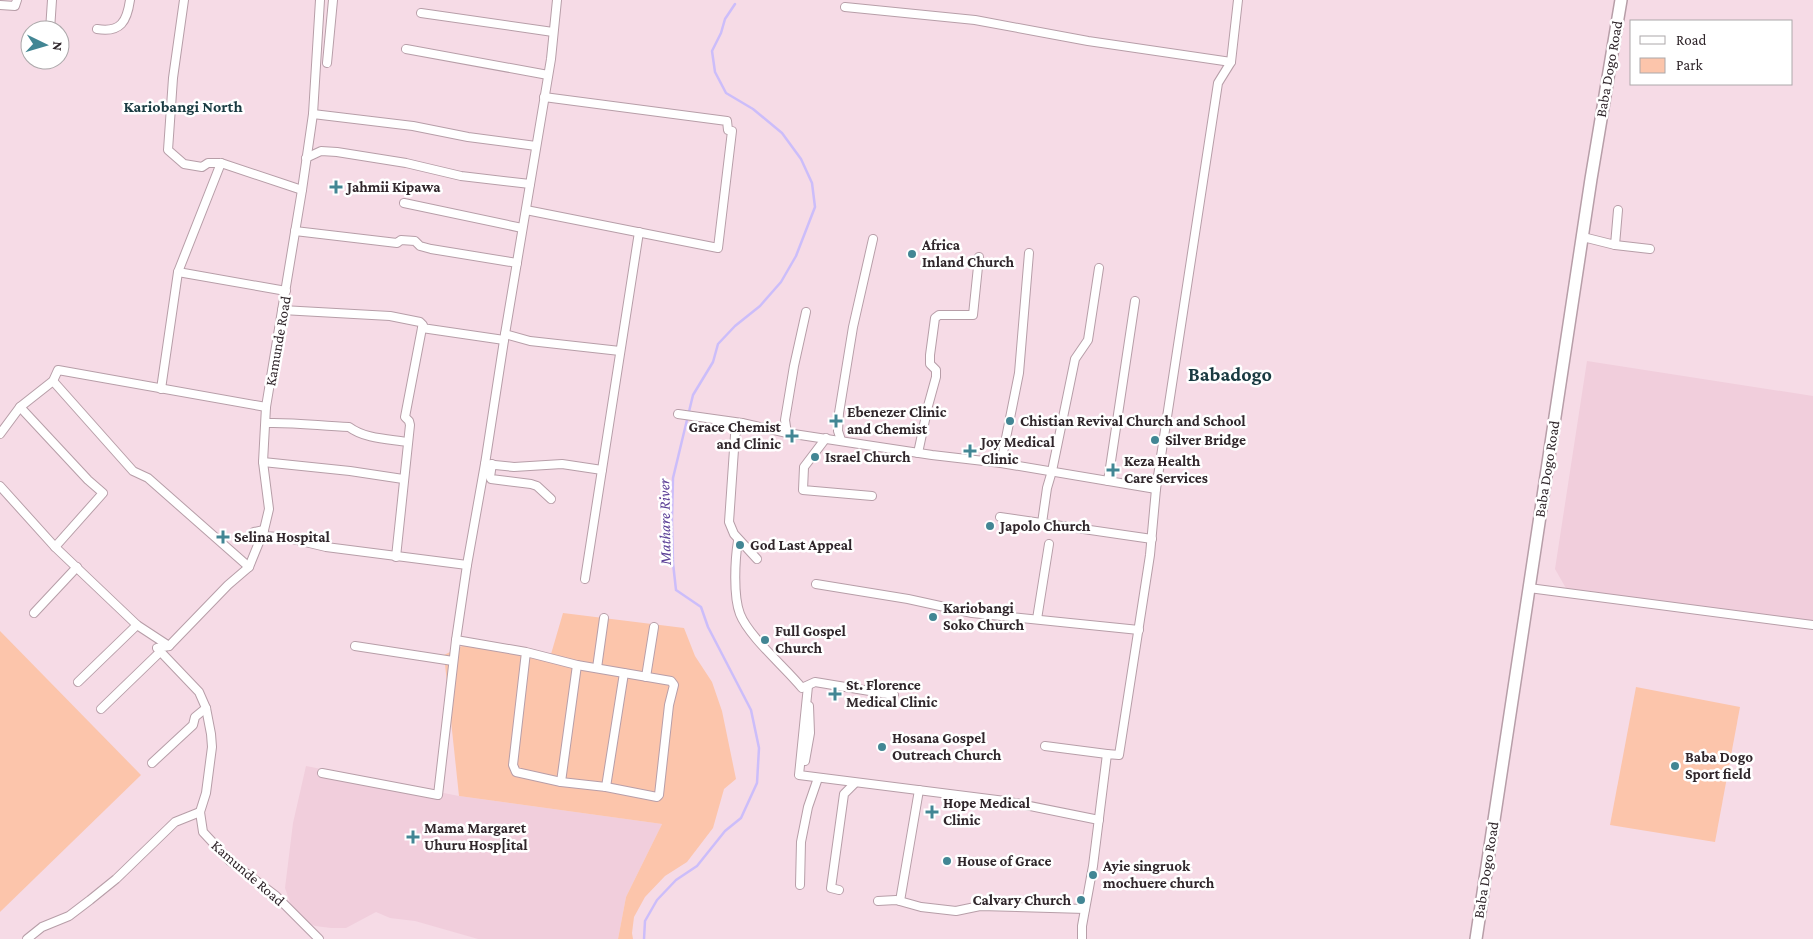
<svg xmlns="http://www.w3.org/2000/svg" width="1813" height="939" viewBox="0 0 1813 939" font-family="'Crimson Pro',serif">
<rect width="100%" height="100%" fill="#f6dbe6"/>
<g fill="#f1cedc">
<path d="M1587 361 1813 396V622L1567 590 1555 569Z"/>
<path d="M306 766 459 796 662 824 626 897 618 939H478L415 921 390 918 376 912 346 928H331L315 926 295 917 285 888 293 823Z"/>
</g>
<g fill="#fcc5ab">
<path d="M563 613 684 628 695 656 712 682 722 711 736 779 724 789 713 828 687 862 665 876 645 897 634 917 632 933 633 939H618L626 897 662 824 459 796 444 655 472 641 549 661Z"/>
<path d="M0 631 141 775 0 912Z"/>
<path d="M1636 687 1740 707 1715 842 1610 825Z"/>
</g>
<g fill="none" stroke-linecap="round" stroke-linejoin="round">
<path stroke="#ccbdfa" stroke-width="2.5" d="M644 939 645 921 657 900 676 880 697 866 725 831 741 818 757 783 759 748 751 710 708 627 701 607 676 590 673 563 672 520 673 478 693 395 713 362 718 344 735 326 760 306 781 282 796 256 815 207 812 183 801 159 782 133 753 109 726 93 715 72 712 51 721 33 725 19 735 4"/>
<g stroke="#b79ea8" stroke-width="10">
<g id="street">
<path d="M184 0 173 78 168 150 184 164 202 167 208 163H221L302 190"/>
<path d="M0 5 15 6 17 0"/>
<path d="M845 7 975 20 1088 41 1231 62"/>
<path d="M421 13 553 32"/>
<path d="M97 29C121 33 127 21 130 0"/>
<path d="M50 30 52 0"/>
<path d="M406 49 548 75"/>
<path d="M327 63 333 0"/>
<path d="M313 114 413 126 468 137 536 146"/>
<path d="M306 158 321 151 337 152 406 163 461 176 530 184"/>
<path d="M404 203 522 228"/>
<path d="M526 210 718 248 732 131 728 130 727 121 544 97"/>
<path d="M295 231 397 243 401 240 415 241 420 246 431 249 517 263"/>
<path d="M1583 237 1615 245 1618 210"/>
<path d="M1615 245 1650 249"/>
<path d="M178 272 286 291"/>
<path d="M282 310 390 316 420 322 423 325 422 328 504 340"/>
<path d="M505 334 530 341 620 351"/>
<path d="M53 381 133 471 148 478 249 567"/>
<path d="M161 389 178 272 221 163"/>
<path d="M20 407 88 480 103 493 55 547"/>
<path d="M678 414 742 423 787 433 932 455 1001 463 1156 489"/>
<path d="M266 423C294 422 321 426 349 427 365 439 389 439 407 442"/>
<path d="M742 423 735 435 729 522 734 534 757 559"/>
<path d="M787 433 785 420 794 366 806 312"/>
<path d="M0 434 20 407 53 381 58 370 266 407"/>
<path d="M826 438 804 467 803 490 872 496"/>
<path d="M841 440 838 431 839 413 853 327 873 239"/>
<path d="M918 453 928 406 936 377V370L930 364V355L935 318 939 315H973L979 257"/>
<path d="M263 462 350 471 403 479"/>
<path d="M1001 463 1019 373 1029 253"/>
<path d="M485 464 514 467 562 464 602 470"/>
<path d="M492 464 490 477 491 479 531 484 537 486 551 499"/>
<path d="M1108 481 1135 301"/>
<path d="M0 486 55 547 137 625 169 646 157 648 199 692 206 708 211 734 212 747 206 793 200 812 203 832 230 861 276 896 319 939"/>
<path d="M1000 517 1152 539"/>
<path d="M1042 523 1047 488 1052 471 1075 359 1088 340 1099 268"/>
<path d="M264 530 254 532 258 536 284 537 326 547 467 565"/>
<path d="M738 541C735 559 733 596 740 614 749 637 786 668 802 688"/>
<path d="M396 557 410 425 409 421 405 417 422 328"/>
<path d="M585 579 639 232"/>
<path d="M816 584 908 599 972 613 1139 630"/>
<path d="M1529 588 1813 625"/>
<path d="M34 613 77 567"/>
<path d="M1037 619 1049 544"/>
<path d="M169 646 228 585 249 567 264 530 269 509 263 462 266 407 302 190 313 114 320 0"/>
<path d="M355 646 453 661"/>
<path d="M526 652 513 765 516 772 561 782 606 787 652 796 657 797 659 795 669 705 674 685 671 681 577 665 526 652 456 640 467 565 485 464 505 334 551 59 557 0"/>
<path d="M597 668 604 618"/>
<path d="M646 677 654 627"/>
<path d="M78 682 137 625"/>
<path d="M808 686 799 775 1005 801 1099 820"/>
<path d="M804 687 815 682 894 695"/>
<path d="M101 709 160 652"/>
<path d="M1045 746 1107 754"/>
<path d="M805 761 810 733 809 706"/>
<path d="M152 763 193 725 195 717 206 708"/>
<path d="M322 773 438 795 456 640"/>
<path d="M561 782 577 665"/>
<path d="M606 787 624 673"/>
<path d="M800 885 801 842 808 807 818 778"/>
<path d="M839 890 831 888 844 794 855 783"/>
<path d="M878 901 896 900 921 907 956 911 980 906 1085 909"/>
<path d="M900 901 919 790"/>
<path d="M27 939 42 927 69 916 90 900 116 879 175 822 200 812"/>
<path d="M1082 939V926L1093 866 1107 754 1119 755 1150 555 1156 489 1218 83 1231 62 1238 0"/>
</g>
</g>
<g stroke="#b79ea8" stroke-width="14">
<path id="secondary" d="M1476 939 1591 179 1621 0"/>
</g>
<use href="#street" stroke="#fff" stroke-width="8"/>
<use href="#secondary" stroke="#fff" stroke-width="11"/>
</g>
<g fill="#428694" stroke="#fff" stroke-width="2">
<path d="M333.5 179.5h5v5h5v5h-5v5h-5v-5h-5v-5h5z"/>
<circle cx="912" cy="254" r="5"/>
<path d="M833.5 413.5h5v5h5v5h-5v5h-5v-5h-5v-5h5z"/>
<circle cx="1010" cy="421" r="5"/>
<path d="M789.5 428.5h5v5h5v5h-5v5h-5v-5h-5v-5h5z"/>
<circle cx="1155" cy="440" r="5"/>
<path d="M967.5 443.5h5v5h5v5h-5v5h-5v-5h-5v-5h5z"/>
<circle cx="815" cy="457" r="5"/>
<path d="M1110.5 462.5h5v5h5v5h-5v5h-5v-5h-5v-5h5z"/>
<circle cx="990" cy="526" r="5"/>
<path d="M220.5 529.5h5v5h5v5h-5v5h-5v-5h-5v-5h5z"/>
<circle cx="740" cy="545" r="5"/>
<circle cx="933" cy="617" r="5"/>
<circle cx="765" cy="640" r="5"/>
<path d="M832.5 686.5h5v5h5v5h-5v5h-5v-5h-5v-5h5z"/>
<circle cx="882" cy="747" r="5"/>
<circle cx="1675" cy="766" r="5"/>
<path d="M929.5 804.5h5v5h5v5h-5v5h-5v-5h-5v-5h5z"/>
<path d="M410.5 829.5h5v5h5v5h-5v5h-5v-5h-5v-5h5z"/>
<circle cx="947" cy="861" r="5"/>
<circle cx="1093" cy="875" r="5"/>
<circle cx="1081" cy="900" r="5"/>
</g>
<g text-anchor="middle" stroke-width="5" stroke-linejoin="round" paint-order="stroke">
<g font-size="15" fill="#30262b" stroke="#fff">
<text transform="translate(1609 69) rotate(-80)" y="5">Baba Dogo Road</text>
<text transform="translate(278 341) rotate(-80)" y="5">Kamunde Road</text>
<text transform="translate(1547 469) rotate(-81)" y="5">Baba Dogo Road</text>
<text transform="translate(1486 870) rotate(-81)" y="5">Baba Dogo Road</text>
<text transform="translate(248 873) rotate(41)" y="5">Kamunde Road</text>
</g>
<g font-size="15" font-weight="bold" fill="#30262b" stroke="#fff" text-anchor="start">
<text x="347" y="192">Jahmii Kipawa</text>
<text x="922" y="250">Africa<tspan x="922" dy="17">Inland Church</tspan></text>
<text x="847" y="417">Ebenezer Clinic<tspan x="847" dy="17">and Chemist</tspan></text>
<text x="1020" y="426">Chistian Revival Church and School</text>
<text x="781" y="432" text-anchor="end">Grace Chemist<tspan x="781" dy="17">and Clinic</tspan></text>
<text x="1165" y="445">Silver Bridge</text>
<text x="981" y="447">Joy Medical<tspan x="981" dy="17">Clinic</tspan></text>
<text x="825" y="462">Israel Church</text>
<text x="1124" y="466">Keza Health<tspan x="1124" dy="17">Care Services</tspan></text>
<text x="1000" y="531">Japolo Church</text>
<text x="234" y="542">Selina Hospital</text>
<text x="750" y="550">God Last Appeal</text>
<text x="943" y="613">Kariobangi<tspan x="943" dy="17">Soko Church</tspan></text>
<text x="775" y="636">Full Gospel<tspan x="775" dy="17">Church</tspan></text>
<text x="846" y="690">St. Florence<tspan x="846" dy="17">Medical Clinic</tspan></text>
<text x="892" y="743">Hosana Gospel<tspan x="892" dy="17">Outreach Church</tspan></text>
<text x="1685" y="762">Baba Dogo<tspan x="1685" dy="17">Sport field</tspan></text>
<text x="943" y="808">Hope Medical<tspan x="943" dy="17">Clinic</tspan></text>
<text x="424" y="833">Mama Margaret<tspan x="424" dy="17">Uhuru Hosp[ital</tspan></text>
<text x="957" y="866">House of Grace</text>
<text x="1103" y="871">Ayie singruok<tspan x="1103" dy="17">mochuere church</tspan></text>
<text x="1071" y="905" text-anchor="end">Calvary Church</text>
</g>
<g font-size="16" font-weight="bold" fill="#193a41" stroke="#fff">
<text x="183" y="112">Kariobangi North</text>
</g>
<g font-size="16" font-style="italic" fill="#5e4298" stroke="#fff">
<text transform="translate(664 522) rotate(-91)" y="6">Mathare River</text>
</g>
<g font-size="20" font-weight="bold" fill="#193a41" stroke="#fff">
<text x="1230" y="381">Babadogo</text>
</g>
</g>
<rect x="1630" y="20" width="162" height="65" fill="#ffffff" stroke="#aca8aa"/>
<rect x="1640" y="36" width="25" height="8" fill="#ffffff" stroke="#aca8aa"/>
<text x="1676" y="45" font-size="15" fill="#30262b">Road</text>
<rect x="1640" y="58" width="25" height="15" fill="#fcc5ab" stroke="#aca8aa"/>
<text x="1676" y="70" font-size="15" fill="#30262b">Park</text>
<g transform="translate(45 45) rotate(95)"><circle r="24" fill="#ffffff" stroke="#aca8aa"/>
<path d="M0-4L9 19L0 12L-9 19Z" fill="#428694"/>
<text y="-8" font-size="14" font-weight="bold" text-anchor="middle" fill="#30262b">N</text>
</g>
</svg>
